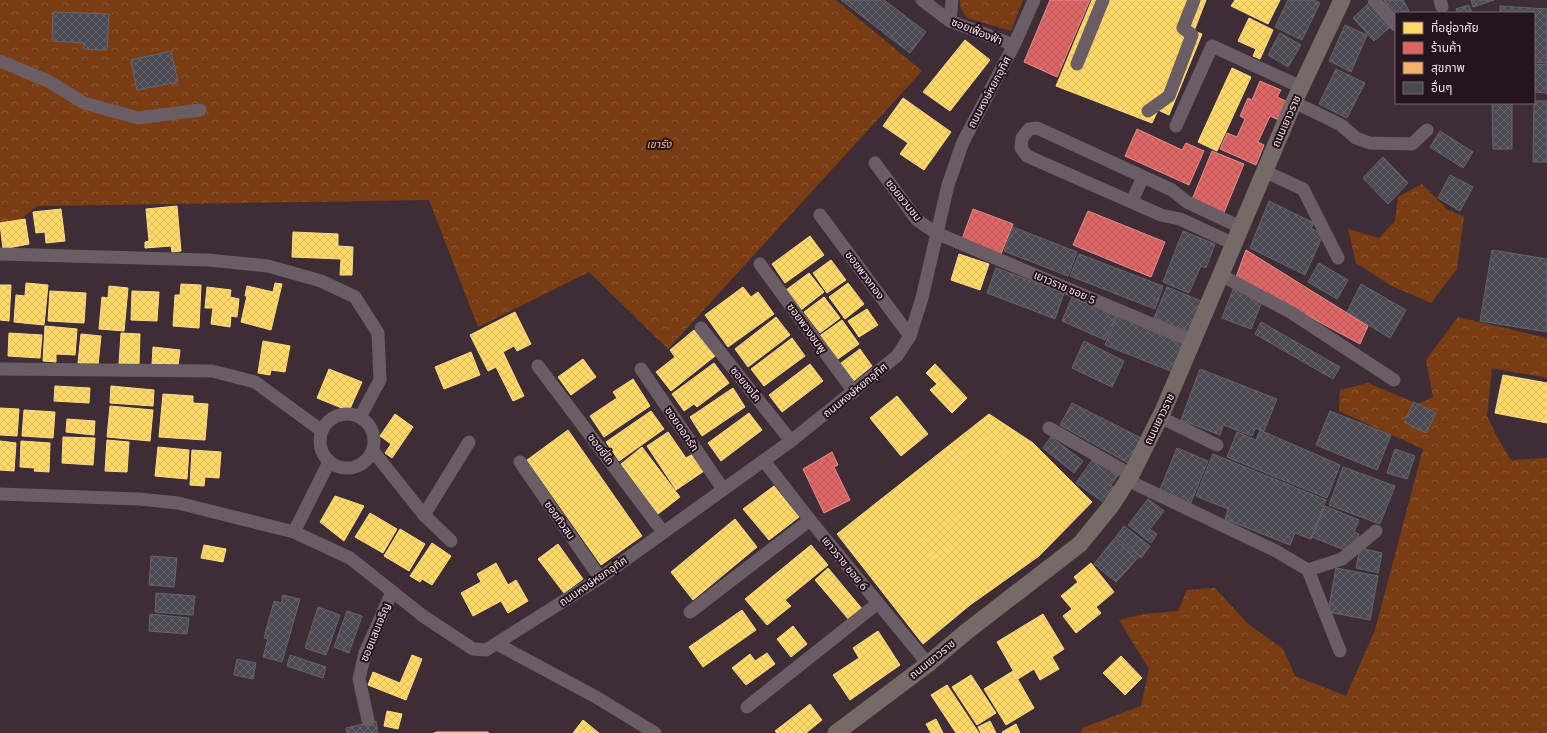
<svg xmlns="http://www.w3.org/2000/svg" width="1547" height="733" viewBox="0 0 1547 733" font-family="'Roboto Serif','Noto Sans Thai',serif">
<defs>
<pattern id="forest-crowns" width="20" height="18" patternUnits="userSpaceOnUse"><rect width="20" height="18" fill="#7a3d13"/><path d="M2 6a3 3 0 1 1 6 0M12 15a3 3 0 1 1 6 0" fill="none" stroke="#8e5935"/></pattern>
<pattern id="homes-cross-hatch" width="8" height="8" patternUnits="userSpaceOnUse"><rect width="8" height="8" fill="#ffd966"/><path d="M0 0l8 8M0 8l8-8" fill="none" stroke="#dbbb60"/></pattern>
<pattern id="shops-cross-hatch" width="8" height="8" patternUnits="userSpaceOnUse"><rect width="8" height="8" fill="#e06666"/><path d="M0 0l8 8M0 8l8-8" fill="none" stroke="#b35c5c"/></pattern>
<pattern id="health-cross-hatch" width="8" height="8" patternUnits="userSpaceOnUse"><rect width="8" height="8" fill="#f6b26b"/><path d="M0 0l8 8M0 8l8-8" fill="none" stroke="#cb9662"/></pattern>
<pattern id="building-cross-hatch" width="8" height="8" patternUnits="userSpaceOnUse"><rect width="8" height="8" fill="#4b4a52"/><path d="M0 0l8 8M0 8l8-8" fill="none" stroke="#66646b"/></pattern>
</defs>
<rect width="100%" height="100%" fill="#3f2d36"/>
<g fill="url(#forest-crowns)">
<path d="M0 0H836L922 71 668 349 589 272 478 327 429 200 37 206 0 236Z"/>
<path d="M960 0H1023L1011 31 967 18 960 7Z"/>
<path d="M1422 184 1447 209 1464 217 1457 269 1431 303 1390 285 1356 263 1348 229 1379 238 1395 221 1398 197Z"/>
<path d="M1458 317 1547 338V378L1492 368 1487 416 1496 435 1511 460 1547 458V733H1081L1082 728 1141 706 1149 669 1119 620 1144 614 1178 611 1187 590 1215 588 1248 624 1283 649 1295 676 1346 696 1375 630 1423 449 1339 411 1340 390 1368 383 1418 404 1433 397 1426 360Z"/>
</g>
<g fill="url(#homes-cross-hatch)" stroke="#fcdb8d">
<path d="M1092 0H1206L1194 31 1202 34 1169 115 1158 110 1152 123 1056 86Z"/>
<path d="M1235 0H1280L1268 24 1231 6Z"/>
<path d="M1249 18 1273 30 1260 59 1253 56 1256 49 1238 41Z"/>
<path d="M965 40 990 60 950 111 923 92Z"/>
<path d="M1232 68 1251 77 1217 151 1198 142Z"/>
<path d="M903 98 951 132 924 170 900 154 908 143 883 126Z"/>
<path d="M177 206 181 251 172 252 171 246 145 248V242L149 241 146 209Z"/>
<path d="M61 209 65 241 46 243 45 232 36 233 33 212Z"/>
<path d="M25 219 29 244 3 249 0 223Z"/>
<path d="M293 232 338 234V246L353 247 352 275H340L341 259 292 257Z"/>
<path d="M810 236 824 255 785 283 772 264Z"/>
<path d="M959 254 989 264 980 290 951 280Z"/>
<path d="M831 260 846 280 827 293 813 273Z"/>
<path d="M809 273 824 292 801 310 786 290Z"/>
<path d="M26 283 48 285 44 325 14 322 16 295 25 296Z"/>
<path d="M275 283 282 284 271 330 241 322 247 296H245L247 286 273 292Z"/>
<path d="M848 283 864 304 845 319 829 297Z"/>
<path d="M181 284 201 285 199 328 173 326 175 295H180Z"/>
<path d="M0 285H11L9 321 0 320Z"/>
<path d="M109 286 128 288 124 331 99 329 102 297 108 298Z"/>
<path d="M207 287 231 290 230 297 239 299 237 317 231 316 230 327 211 324 213 308H205Z"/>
<path d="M743 287 751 297 758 292 774 314 728 347 705 315Z"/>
<path d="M50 291 86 293 84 323 48 321Z"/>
<path d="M132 291 159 292 157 321 131 320Z"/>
<path d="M824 297 840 318 820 333 804 312Z"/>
<path d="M867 309 878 325 859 337 848 321Z"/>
<path d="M515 312 531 344 517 351 514 346 503 352 524 396 513 401 496 367 488 371 470 335Z"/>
<path d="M776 317 790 335 748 367 735 349Z"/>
<path d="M842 320 859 344 835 361 818 337Z"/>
<path d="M45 326 77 329 75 355 56 354V362L43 361Z"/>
<path d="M694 330 715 356 671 391 656 372 675 357 670 350Z"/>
<path d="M9 333 42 335 40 358 8 356Z"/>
<path d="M121 333 140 334 139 364H119Z"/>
<path d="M81 334 101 336 98 365 78 363Z"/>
<path d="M792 338 805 356 764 386 751 369Z"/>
<path d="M263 341 290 346 285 372 271 370 270 375 258 373Z"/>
<path d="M153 347 180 350 178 366 152 364Z"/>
<path d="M860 349 872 366 850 384 837 366Z"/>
<path d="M471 352 480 375 444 389 435 367Z"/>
<path d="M583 359 596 377 571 395 558 377Z"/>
<path d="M714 363 729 383 697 407 694 404 684 411 672 394Z"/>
<path d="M810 364 823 381 782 412 769 395Z"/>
<path d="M935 364 967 398 952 413 930 390 937 384 926 373Z"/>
<path d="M329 369 362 382 349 411 317 398Z"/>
<path d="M1503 375 1547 383V423L1495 413Z"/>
<path d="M633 379 650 406 604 437 590 416 617 398 613 392Z"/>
<path d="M55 386 90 388 89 403 54 401Z"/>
<path d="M111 386 154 390 153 406 110 403Z"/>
<path d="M733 388 745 407 702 436 690 417Z"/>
<path d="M163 394 193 396V403L208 404 205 440 159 437Z"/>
<path d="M897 396 928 434 901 456 870 418Z"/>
<path d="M110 406 153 410 150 441 107 437Z"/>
<path d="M0 408 19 409 17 436 0 435Z"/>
<path d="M24 410 55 412 53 438 22 436Z"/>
<path d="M651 411 664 429 619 461 606 442Z"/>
<path d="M749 413 762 430 721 461 708 443Z"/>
<path d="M395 414 413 427 392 458 385 453 391 444 380 436Z"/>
<path d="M989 414 1033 443 1092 502 1039 556 970 605 923 644 837 534Z"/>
<path d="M67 419 95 421 94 435 66 432Z"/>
<path d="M568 430 642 536 601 565 527 460Z"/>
<path d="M668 432 686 458 693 454 704 471 676 490 647 446Z"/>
<path d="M994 433 1006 451 959 482 947 464Z"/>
<path d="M63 437 95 438 93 465 62 463Z"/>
<path d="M107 440 129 442 127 472 105 471Z"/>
<path d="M0 441 16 443 14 471 0 470Z"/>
<path d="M21 441 50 443 49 472 34 471 35 468 20 467Z"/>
<path d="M158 447 189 450 187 479 155 476Z"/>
<path d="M642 447 680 497 658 514 621 464Z"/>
<path d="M192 450 221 452 219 478 205 477 204 486 190 485Z"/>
<path d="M774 486 799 517 769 540 743 509Z"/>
<path d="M335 496 364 506 344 541 320 522Z"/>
<path d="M370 513 397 529 383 553 355 537Z"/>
<path d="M956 517 968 534 934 559 922 542Z"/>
<path d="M735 519 757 547 693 600 671 572Z"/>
<path d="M400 529 425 544 409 571 384 556Z"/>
<path d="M432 543 451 556 432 585 422 579 420 582 410 576Z"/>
<path d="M558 544 583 579 564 593 538 559Z"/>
<path d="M204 545 226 549 223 562 201 558Z"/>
<path d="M811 545 828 565 785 600 791 606 767 625 745 599Z"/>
<path d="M496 563 508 585 516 580 528 601 508 613 501 601 473 616 461 593 481 582 477 574Z"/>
<path d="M1091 563 1114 592 1096 607 1101 613 1076 633 1063 616 1072 609 1061 596 1078 582 1074 577Z"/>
<path d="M828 568 863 610 850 621 815 580Z"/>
<path d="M742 610 756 630 703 667 689 647Z"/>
<path d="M1043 614 1064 649 1052 657 1059 669 1040 680 1034 669 1018 679 997 642Z"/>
<path d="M793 626 807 644 791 657 777 639Z"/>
<path d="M878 631 900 665 850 700 833 675 859 658 853 648Z"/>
<path d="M767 653 775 664 746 685 732 668 750 654 755 661Z"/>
<path d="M412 655 422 659 406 700 368 685 373 672 400 683Z"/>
<path d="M1121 656 1142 678 1125 695 1103 673Z"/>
<path d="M1013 671 1034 708 1006 725 984 689Z"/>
<path d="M971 675 996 713 977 725 952 687Z"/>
<path d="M947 685 979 733H956L931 695Z"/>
<path d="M810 704 822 720 806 733H777L775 731Z"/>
<path d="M387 711 402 714 398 729 384 726Z"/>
<path d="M936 719 943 733H931L926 724Z"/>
<path d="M583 720 599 733H573Z"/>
<path d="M990 721 996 733H981L978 727Z"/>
<path d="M1016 724 1020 733H1003L1002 732Z"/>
</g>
<g fill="url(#shops-cross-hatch)" stroke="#e78b8d">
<path d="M1050 0H1090L1057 77 1024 62Z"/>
<path d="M1260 81 1281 90 1277 97 1286 101 1279 120 1270 116 1258 142 1264 145 1256 165 1220 149 1227 133 1237 137 1245 119 1240 116 1248 98 1252 100Z"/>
<path d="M1137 129 1182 150 1186 143 1204 151 1189 185 1125 156Z"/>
<path d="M1212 151 1244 164 1223 215 1191 202Z"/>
<path d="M973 209 1013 224 1001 254 962 239Z"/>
<path d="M1088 211 1165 242 1151 277 1073 245Z"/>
<path d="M1246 250 1368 326 1360 344 1236 277Z"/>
<path d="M832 452 838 465 834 467 850 500 824 513 803 469Z"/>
</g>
<path fill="url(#health-cross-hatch)" stroke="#f6c091" d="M437 732H488L489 733H434Z"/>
<g fill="url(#building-cross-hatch)" stroke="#65656c">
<path d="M841 0H884L926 32 910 53Z"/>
<path d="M1288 0H1314L1320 3 1302 40 1275 27Z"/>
<path d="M1384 0H1403L1409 11 1396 13 1395 19Z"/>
<path d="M1471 0H1494L1473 7Z"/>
<path d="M1369 3 1390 27 1374 41 1353 18Z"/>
<path d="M1469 5 1472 13H1458L1456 9Z"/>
<path d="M1500 6 1547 9V63L1534 62V13H1500Z"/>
<path d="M53 12 109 14 107 50 83 49 84 43 52 41Z"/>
<path d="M1345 25 1367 35 1351 72 1329 61Z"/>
<path d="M1280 33 1301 45 1288 67 1268 55Z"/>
<path d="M171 51 178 82 137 90 131 60Z"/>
<path d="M1534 64 1547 65V93L1534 92Z"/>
<path d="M1336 69 1365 83 1347 118 1319 104Z"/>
<path d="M1534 101H1547V162H1533Z"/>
<path d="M1492 103H1512V149H1493Z"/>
<path d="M1440 131 1473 152 1463 168 1430 147Z"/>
<path d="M1383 157 1408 183 1388 204 1363 178Z"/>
<path d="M1450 175 1473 187 1460 211 1438 198Z"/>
<path d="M1269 201 1314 223 1311 228 1323 235 1305 275 1250 248Z"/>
<path d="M1013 227 1077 252 1068 276 1004 251Z"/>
<path d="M1183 231 1215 244 1206 268 1201 266 1189 293 1163 282Z"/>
<path d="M1492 250 1547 259V332L1480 321Z"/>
<path d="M1079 254 1163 286 1155 309 1070 276Z"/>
<path d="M1319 263 1348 280 1337 299 1308 282Z"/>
<path d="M996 268 1064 293 1055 319 987 293Z"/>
<path d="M1361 284 1406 310 1390 338 1347 312Z"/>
<path d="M1167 287 1201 301 1189 332 1154 318Z"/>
<path d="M1234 287 1263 299 1251 329 1222 318Z"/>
<path d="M1072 297 1116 316 1105 340 1062 321Z"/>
<path d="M1117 316 1185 343 1173 372 1105 345Z"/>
<path d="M1261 322 1340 367 1333 379 1255 334Z"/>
<path d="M1084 341 1124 361 1112 387 1072 368Z"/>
<path d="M1200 369 1277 399 1264 431 1255 428 1252 436 1223 425 1220 435 1181 420Z"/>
<path d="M1414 402 1436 413 1426 433 1404 422Z"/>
<path d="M1072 403 1141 438 1128 463 1060 425Z"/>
<path d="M1330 411 1391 435 1377 470 1316 445Z"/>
<path d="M1260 430 1340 465 1327 498 1227 457 1237 432 1256 440Z"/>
<path d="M1051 437 1083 461 1074 473 1043 448Z"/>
<path d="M1177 448 1208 461 1190 505 1159 492Z"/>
<path d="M1395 449 1415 456 1407 479 1387 473Z"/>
<path d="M1213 454 1326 500 1311 539 1295 533 1290 545 1225 519 1228 509 1196 496Z"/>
<path d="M1095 456 1119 474 1111 485 1116 489 1106 504 1076 483Z"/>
<path d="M1343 467 1395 486 1380 524 1329 505Z"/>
<path d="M1148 499 1164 511 1150 529 1157 534 1151 543 1128 525Z"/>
<path d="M1325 506 1359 520 1354 532 1359 534 1352 553 1312 537Z"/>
<path d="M1124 526 1150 546 1141 558 1115 538Z"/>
<path d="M1114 539 1138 558 1116 582 1094 564Z"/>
<path d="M1360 548 1382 553 1378 573 1356 568Z"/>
<path d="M151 556 177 558 174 587 149 585Z"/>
<path d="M1336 568 1378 576 1370 620 1328 612Z"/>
<path d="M156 593 195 596 193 615 155 612Z"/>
<path d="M283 595 300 599 282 662 263 657 268 639 264 638 274 601 281 603Z"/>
<path d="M318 607 340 615 326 655 305 648Z"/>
<path d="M347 611 362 616 349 653 334 647Z"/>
<path d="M150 614 189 618 187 634 149 631Z"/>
<path d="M290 655 326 667 323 678 287 666Z"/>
<path d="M237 659 256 663 253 679 234 675Z"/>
<path d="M376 721 378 733H347L346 728Z"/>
</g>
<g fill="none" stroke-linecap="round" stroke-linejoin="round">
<g stroke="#6a5d63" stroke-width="13">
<path d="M922 0 950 21 1014 45"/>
<path d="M1374 0 1396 25"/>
<path d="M1440 0 1442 7"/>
<path d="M950 21 952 0"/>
<path d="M0 61 48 81 84 103 138 118 200 110"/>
<path d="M1077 64 1103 0"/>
<path d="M1294 102 1341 125 1356 138 1370 143 1412 144 1427 130"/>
<path d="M1148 111 1169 96 1192 35 1183 28 1194 0"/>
<path d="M1176 126 1212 46 1301 87"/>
<path d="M875 163 917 220 936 233 1194 342"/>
<path d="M1264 171 1303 189 1338 258"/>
<path d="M1132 201 1143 177"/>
<path d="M820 215 910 336"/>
<path d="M1234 244 1180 219 1161 215 1027 156 1021 148 1022 138 1029 129 1037 128 1046 132 1172 190 1187 202 1240 227"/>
<path d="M0 254 208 260 268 266 321 281 355 297 378 333 380 380 360 417"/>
<path d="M760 264 854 392"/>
<path d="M1221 275 1292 313 1394 380"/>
<path d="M701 328 791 441"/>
<path d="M538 366 663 532"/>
<path d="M0 369 212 371 255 382 322 431"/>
<path d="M641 369 723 489"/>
<circle cx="347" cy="441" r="27"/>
<path d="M1160 417 1217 445"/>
<path d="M1049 428 1131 475"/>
<path d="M373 451 424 515 451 541"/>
<path d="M764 461 810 520 928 664"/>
<path d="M520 462 600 578"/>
<path d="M1127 480 1276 551 1308 570 1340 651"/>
<path d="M0 494 139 499 178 503 294 532 350 558 423 616 473 649 486 650 600 578 791 441 897 356 910 336 922 298 948 185 963 142 1014 45 1034 0"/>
<path d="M424 515 469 442"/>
<path d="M294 532 329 462"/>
<path d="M1308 570 1342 559 1376 531"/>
<path d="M690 612 810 520"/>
<path d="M497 644 596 697 655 733"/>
<path d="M747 707 878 603"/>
<path d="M368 720 359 679 365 653 392 592"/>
</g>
<path stroke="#756a65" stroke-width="17" d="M836 733 928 664 966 632 1080 544 1111 506 1131 475 1163 411 1294 102 1342 0"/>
</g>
<g text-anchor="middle" stroke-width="4" stroke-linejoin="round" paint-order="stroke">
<g font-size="11" fill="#f6e0e9" stroke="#23151b">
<text transform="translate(977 31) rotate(22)" y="4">ซอยเฟื่องฟ้า</text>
<text transform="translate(989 92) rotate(-62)" y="4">ถนนหงษ์หยกอุทิศ</text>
<text transform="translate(1286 121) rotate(-66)" y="4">ถนนเยาวราช</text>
<text transform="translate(904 200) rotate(51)" y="4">ซอยชวนชม</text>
<text transform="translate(865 275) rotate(53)" y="4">ซอยพวงทอง</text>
<text transform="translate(1065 287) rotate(23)" y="4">เยาวราช ซอย 5</text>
<text transform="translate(807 328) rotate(54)" y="4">ซอยพวงชมพู</text>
<text transform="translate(746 384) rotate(51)" y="4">ซอยชงโค</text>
<text transform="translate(855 390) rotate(-39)" y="4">ถนนหงษ์หยกอุทิศ</text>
<text transform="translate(1159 419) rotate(-64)" y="4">ถนนเยาวราช</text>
<text transform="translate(682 429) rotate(56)" y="4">ซอยดอกรัก</text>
<text transform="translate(601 449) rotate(53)" y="4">ซอยยี่โถ</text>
<text transform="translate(560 520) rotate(55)" y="4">ซอยทิวสน</text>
<text transform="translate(845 563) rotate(51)" y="4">เยาวราช ซอย 6</text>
<text transform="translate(593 581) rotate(-34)" y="4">ถนนหงษ์หยกอุทิศ</text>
<text transform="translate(375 632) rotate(-68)" y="4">ซอยแสนเจริญ</text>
<text transform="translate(932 659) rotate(-39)" y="4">ถนนเยาวราช</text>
</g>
<g font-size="11" font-style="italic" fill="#f4b18b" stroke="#23151b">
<text x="659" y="148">เขารัง</text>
</g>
</g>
<rect x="1395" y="12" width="140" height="92" fill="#23151b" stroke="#77666d"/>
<rect x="1403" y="22" width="20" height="12" fill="#ffd966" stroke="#77666d"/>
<text x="1431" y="32" font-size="12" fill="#f6e0e9">ที่อยู่อาศัย</text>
<rect x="1403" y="42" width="20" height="12" fill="#e06666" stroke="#77666d"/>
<text x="1431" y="52" font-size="12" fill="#f6e0e9">ร้านค้า</text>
<rect x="1403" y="62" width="20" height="12" fill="#f6b26b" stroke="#77666d"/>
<text x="1431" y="72" font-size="12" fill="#f6e0e9">สุขภาพ</text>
<rect x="1403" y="82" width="20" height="12" fill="#4b4a52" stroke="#77666d"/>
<text x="1431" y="92" font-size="12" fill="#f6e0e9">อื่นๆ</text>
</svg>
